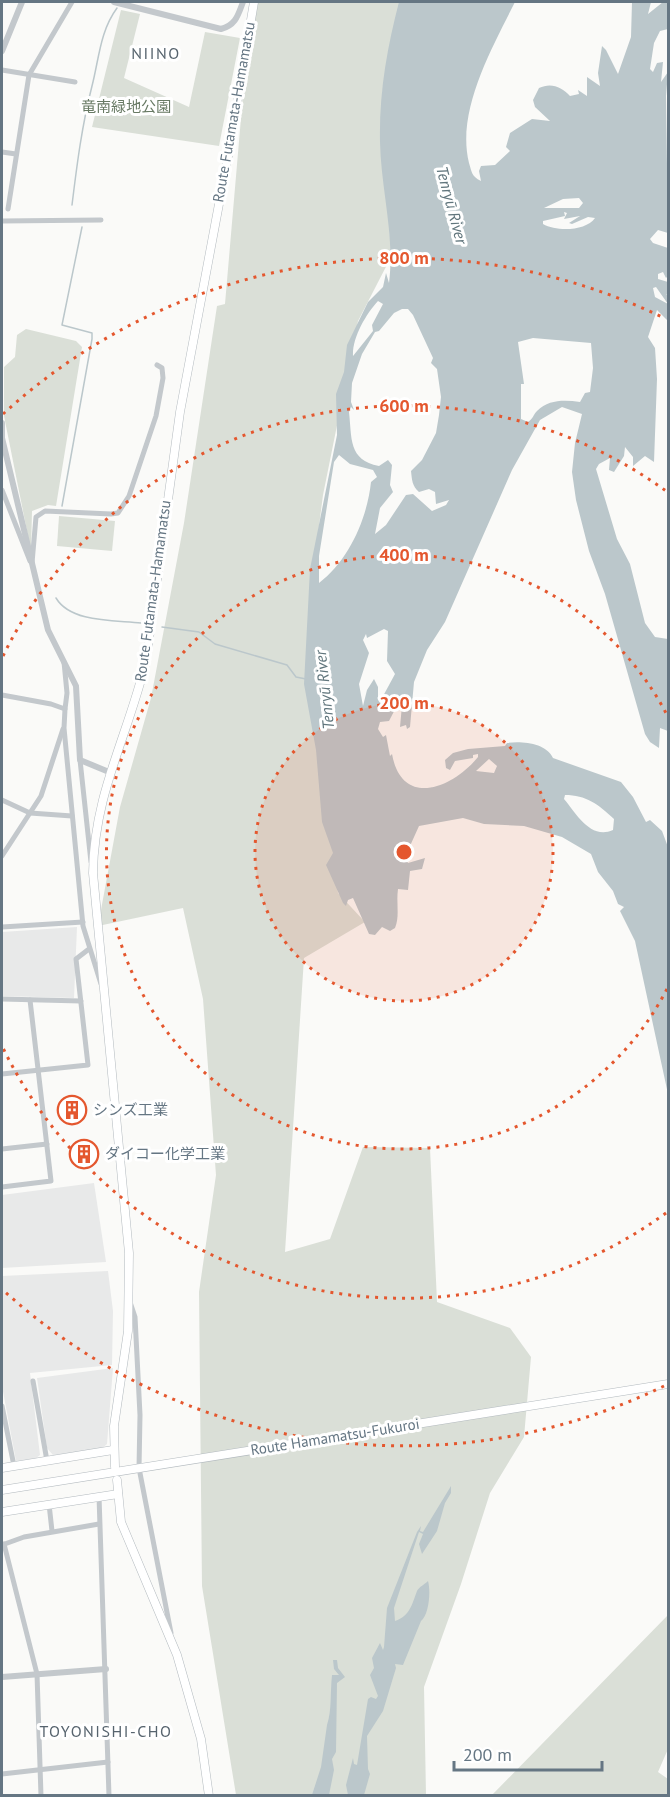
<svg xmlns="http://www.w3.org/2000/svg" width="670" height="1797" viewBox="0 0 670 1797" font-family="'PT Sans','Noto Sans JP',sans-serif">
<rect width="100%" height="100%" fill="#fafaf8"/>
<g fill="#e8e9e9">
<path d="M77 927 74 998 2 996V932Z"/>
<path d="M94 1183 106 1262 2 1268V1195Z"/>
<path d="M108 1271 113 1311 112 1365 30 1373 40 1455 36 1458 16 1461 2 1386V1276Z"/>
<path d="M113 1368 107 1444 101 1449 53 1455 47 1448 37 1378Z"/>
</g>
<g fill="#dadfd7">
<path d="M251 2H404L382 94 391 257 358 321 323 495 309 603 338 893 365 922 304 958 285 1252 330 1239 363 1147 430 1148 437 1302 510 1328 531 1357 524 1437 490 1493 461 1584 424 1687 426 1795H236L202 1586 199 1292 216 1175 203 999 183 908 98 926 120 807 151 698 184 523 217 306 225 304Z"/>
<path d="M121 10 140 14 124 78 189 107 205 32 240 38 219 146 92 127Z"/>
<path d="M26 329 76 341 82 347 56 506 48 505 32 511 31 551 4 416V367L15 357 17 335Z"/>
<path d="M59 516 115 521 112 551 57 546Z"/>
<path d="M668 1615V1749L658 1772 668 1779V1795H492Z"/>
</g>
<g fill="#bbc7cb" fill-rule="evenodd">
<path d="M399 2H515C492 48 456 111 469 163 472 172 471 176 481 181L479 171 481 166 495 165 510 151 506 147 510 133 532 119 550 121 535 107 533 100 539 88C551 82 562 87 570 96L579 94 578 90 587 96V77L600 86 598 73 602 46 606 50 618 74 631 37 632 2H651L648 14 663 2H668V29L660 31 654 43 650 69 653 72 657 63 663 62 661 82 668 72 666 96 668 233 658 230 650 239 653 243 668 248V276L666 278 663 272 658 274V279L668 282V295L666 294 668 296V304L656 287 653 288 655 297 668 304V321L657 310 648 337 655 348 657 379 654 462 645 456 633 466V457L625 447 624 456 614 472 609 470 610 458 599 464 596 469 617 539 630 564 645 623 655 637 668 639V731L660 728 659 748 650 742 645 734 605 594 589 551 576 500 572 472 575 443 582 414 562 407 540 420 512 470 445 622 427 650 414 682 410 727 407 729 406 725 400 727 403 694 389 721 380 722 378 729 383 737 386 735 390 756 392 754C402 809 453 788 478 757V754L473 755V758L455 761 450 770 446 768 445 760 453 753 468 749 505 746 507 743C522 741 546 743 553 758L621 782 633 797 646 822 650 820 662 831 668 847V1094L635 941 620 911 624 907 618 904 613 891 598 872 591 854 562 837 524 826 484 824 463 818 419 826 405 857 408 863 425 858 422 869 410 871 408 890 398 889C396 903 400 916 395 928L390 931 382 927 375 935 369 934 353 898 348 900 346 906 343 903 326 865 333 853 322 822 316 750 304 684 310 569 337 435 336 394 344 372 347 345 368 302 383 287 386 273 389 283C395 235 381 190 380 142 379 93 387 48 399 2ZM579 198 583 203 579 208H544L563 199ZM564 212 567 213 564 219 580 216 569 223 572 224 588 217 595 218C586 231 557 232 543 224V221L565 216ZM378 301 383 304 372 325 373 331 353 356C352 338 366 314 378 301ZM402 309H408L413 315 433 358 431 363 437 369 441 397 439 415 436 433 422 460 411 471C412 480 412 486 419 492L429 489 435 492 436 504 449 500 446 505 432 511 413 494 406 495 386 525 375 534 380 508 393 492 390 485 392 465 388 460 379 466C348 460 352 438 349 412L351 407 354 410 351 402 352 383 362 354 375 332 379 331 394 313ZM533 338 591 343 593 368 590 392 585 393 580 402C565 400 549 399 537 411 533 415 533 419 528 422L521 419V384H524L518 342ZM339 455 350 464 373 470 377 477 371 482C367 519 349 560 319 583V556L334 462ZM384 629 388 631 387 661 395 674 382 698 378 700V687L374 679 367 690 363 706 359 684 369 653 363 640 366 634 367 638ZM489 759 497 766 494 773 476 771ZM565 795C586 795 598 804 614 819L613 830C590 840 576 813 564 799Z"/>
<path d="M451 1486V1493L445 1503 437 1531 422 1554 419 1544 423 1534 419 1532 418 1535 394 1608 395 1621C410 1616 412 1604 417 1591 419 1587 425 1584 428 1581 431 1591 429 1615 421 1621L403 1665 395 1664 396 1668 383 1711 367 1736 368 1769 370 1774 364 1795H348L346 1785 353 1758 354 1764 357 1765 368 1699 371 1697 376 1699 378 1696 370 1675 374 1668 372 1658 380 1643 383 1650 384 1647 387 1608 417 1532 421 1526 420 1531 423 1532Z"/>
<path d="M333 1660H337L338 1668 345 1677 337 1683 336 1752 332 1759 334 1770 329 1795H312L321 1767 327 1725C332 1710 330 1694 332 1675H339L334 1669Z"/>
</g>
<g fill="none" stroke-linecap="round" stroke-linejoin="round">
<g stroke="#bbc7cb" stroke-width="1.5">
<path d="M72 205C77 164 82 125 92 86 99 59 100 31 117 8"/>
<path d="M62 506 92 339V333L62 325 82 227"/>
<path d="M56 598C71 623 115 620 141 623"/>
<path d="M162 627 199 632 215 644 287 665 296 677 306 679"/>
</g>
<g stroke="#b3babf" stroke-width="9">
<g id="secondary">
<path d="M115 1467 114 1426 128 1331 129 1253 93 873C94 793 128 736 146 661L180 412 231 140 254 2"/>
<path d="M2 1468 113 1450"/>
<path d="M117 1480 121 1522 177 1655 201 1739 209 1796"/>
<path d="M2 1490 668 1384"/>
<path d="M2 1512 118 1494"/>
</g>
</g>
<g stroke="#c3c8cc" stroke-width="5">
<path d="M2 70 75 82"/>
<path d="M2 152 16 154"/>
<path d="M8 209 29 75 72 2"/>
<path d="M2 221 101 220"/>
<path d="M2 490 30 561"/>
<path d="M32 563 36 517 45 511 111 514 118 513 129 496 156 416 163 378 162 368 157 365"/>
<path d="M64 662 67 693 65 709"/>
<path d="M2 695 51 704 65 709 64 728 83 926 101 984"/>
<path d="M80 760 91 862"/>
<path d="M2 800 30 813 72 816"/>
<path d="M2 856 41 796 63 729"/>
<path d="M2 927 83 922"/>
<path d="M2 999 81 1001"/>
<path d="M2 1074 88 1065 76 959 89 949"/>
<path d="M2 1149 47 1144"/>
<path d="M2 1187 51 1181 30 1000"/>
<path d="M130 1302 135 1317 140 1415 139 1468 171 1633"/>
<path d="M33 1381 47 1461"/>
<path d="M2 1406 14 1466"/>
<path d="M99 1496 109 1796"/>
<path d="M49 1504 52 1531"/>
<path d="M4 1544 37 1674 41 1796"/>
<path d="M2 1545 24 1537 99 1524"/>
<path d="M2 1774 108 1762"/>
</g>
<g stroke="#c3c8cc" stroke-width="6">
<path d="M114 2 221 29C236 25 238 15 243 2"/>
<path d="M2 51 22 2"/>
<path d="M2 423V438L48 630 76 686 80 760 109 772"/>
<path d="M2 1677 106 1669"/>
</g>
<use href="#secondary" stroke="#fff" stroke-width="8"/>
</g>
<circle cx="404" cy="852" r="149" fill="#e4572e" fill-opacity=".12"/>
<g fill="none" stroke="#e4572e" stroke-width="3" stroke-dasharray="3 6">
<circle cx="404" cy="852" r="149"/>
<path d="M667 989A297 297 0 1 1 667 715"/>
<path d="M666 1213A446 446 0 0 1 3 1048M3 656A446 446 0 0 1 666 491"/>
<path d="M664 1386A594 594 0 0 1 3 1290M3 414A594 594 0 0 1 664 318"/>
</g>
<defs>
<g id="building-ring" transform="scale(1.5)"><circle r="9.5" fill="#fff" stroke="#e4572e" stroke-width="1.5"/><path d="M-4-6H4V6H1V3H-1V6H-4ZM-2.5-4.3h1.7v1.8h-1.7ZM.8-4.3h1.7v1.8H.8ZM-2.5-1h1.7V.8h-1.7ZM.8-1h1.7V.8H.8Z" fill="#e4572e"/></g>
</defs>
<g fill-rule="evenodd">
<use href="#building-ring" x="72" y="1110"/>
<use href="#building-ring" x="84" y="1154"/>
</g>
<g text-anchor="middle" stroke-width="6" stroke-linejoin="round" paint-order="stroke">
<g font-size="15" fill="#687a64" stroke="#fff">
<text x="126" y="112">竜南緑地公園</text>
</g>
<g font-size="15" fill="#657683" stroke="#fff">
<text transform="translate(234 112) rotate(-80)" y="5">Route Futamata-Hamamatsu</text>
<text transform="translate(153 591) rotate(-82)" y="5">Route Futamata-Hamamatsu</text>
<text transform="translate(335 1437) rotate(-9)" y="5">Route Hamamatsu-Fukuroi</text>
</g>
<g font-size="15" fill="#657683" stroke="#fff" text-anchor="start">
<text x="93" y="1115">シンズ工業</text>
<text x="105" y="1159">ダイコー化学工業</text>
</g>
<g font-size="16" letter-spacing="1.5" fill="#57646e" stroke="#fff">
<text x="156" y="59">NIINO</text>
<text x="106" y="1737">TOYONISHI-CHO</text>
</g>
<g font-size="16" font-style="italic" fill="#60757c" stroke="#fff">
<text transform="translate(452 205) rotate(75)" y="6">Tenryū River</text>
<text transform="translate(324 690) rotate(-96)" y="6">Tenryū River</text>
</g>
</g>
<circle cx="404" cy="852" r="9" fill="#e4572e" stroke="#fff" stroke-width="3"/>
<g font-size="18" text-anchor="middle" font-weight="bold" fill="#e4572e" stroke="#fff" stroke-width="6" stroke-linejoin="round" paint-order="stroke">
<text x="404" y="264">800 m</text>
<text x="404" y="412">600 m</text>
<text x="404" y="561">400 m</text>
<text x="404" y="709">200 m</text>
</g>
<rect width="670" height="1797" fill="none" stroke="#657683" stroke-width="6"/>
<path d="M454 1761v9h148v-9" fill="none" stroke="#657683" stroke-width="3"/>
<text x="463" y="1761" font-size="18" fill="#657683" stroke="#ffffff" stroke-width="4.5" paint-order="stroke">200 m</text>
</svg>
